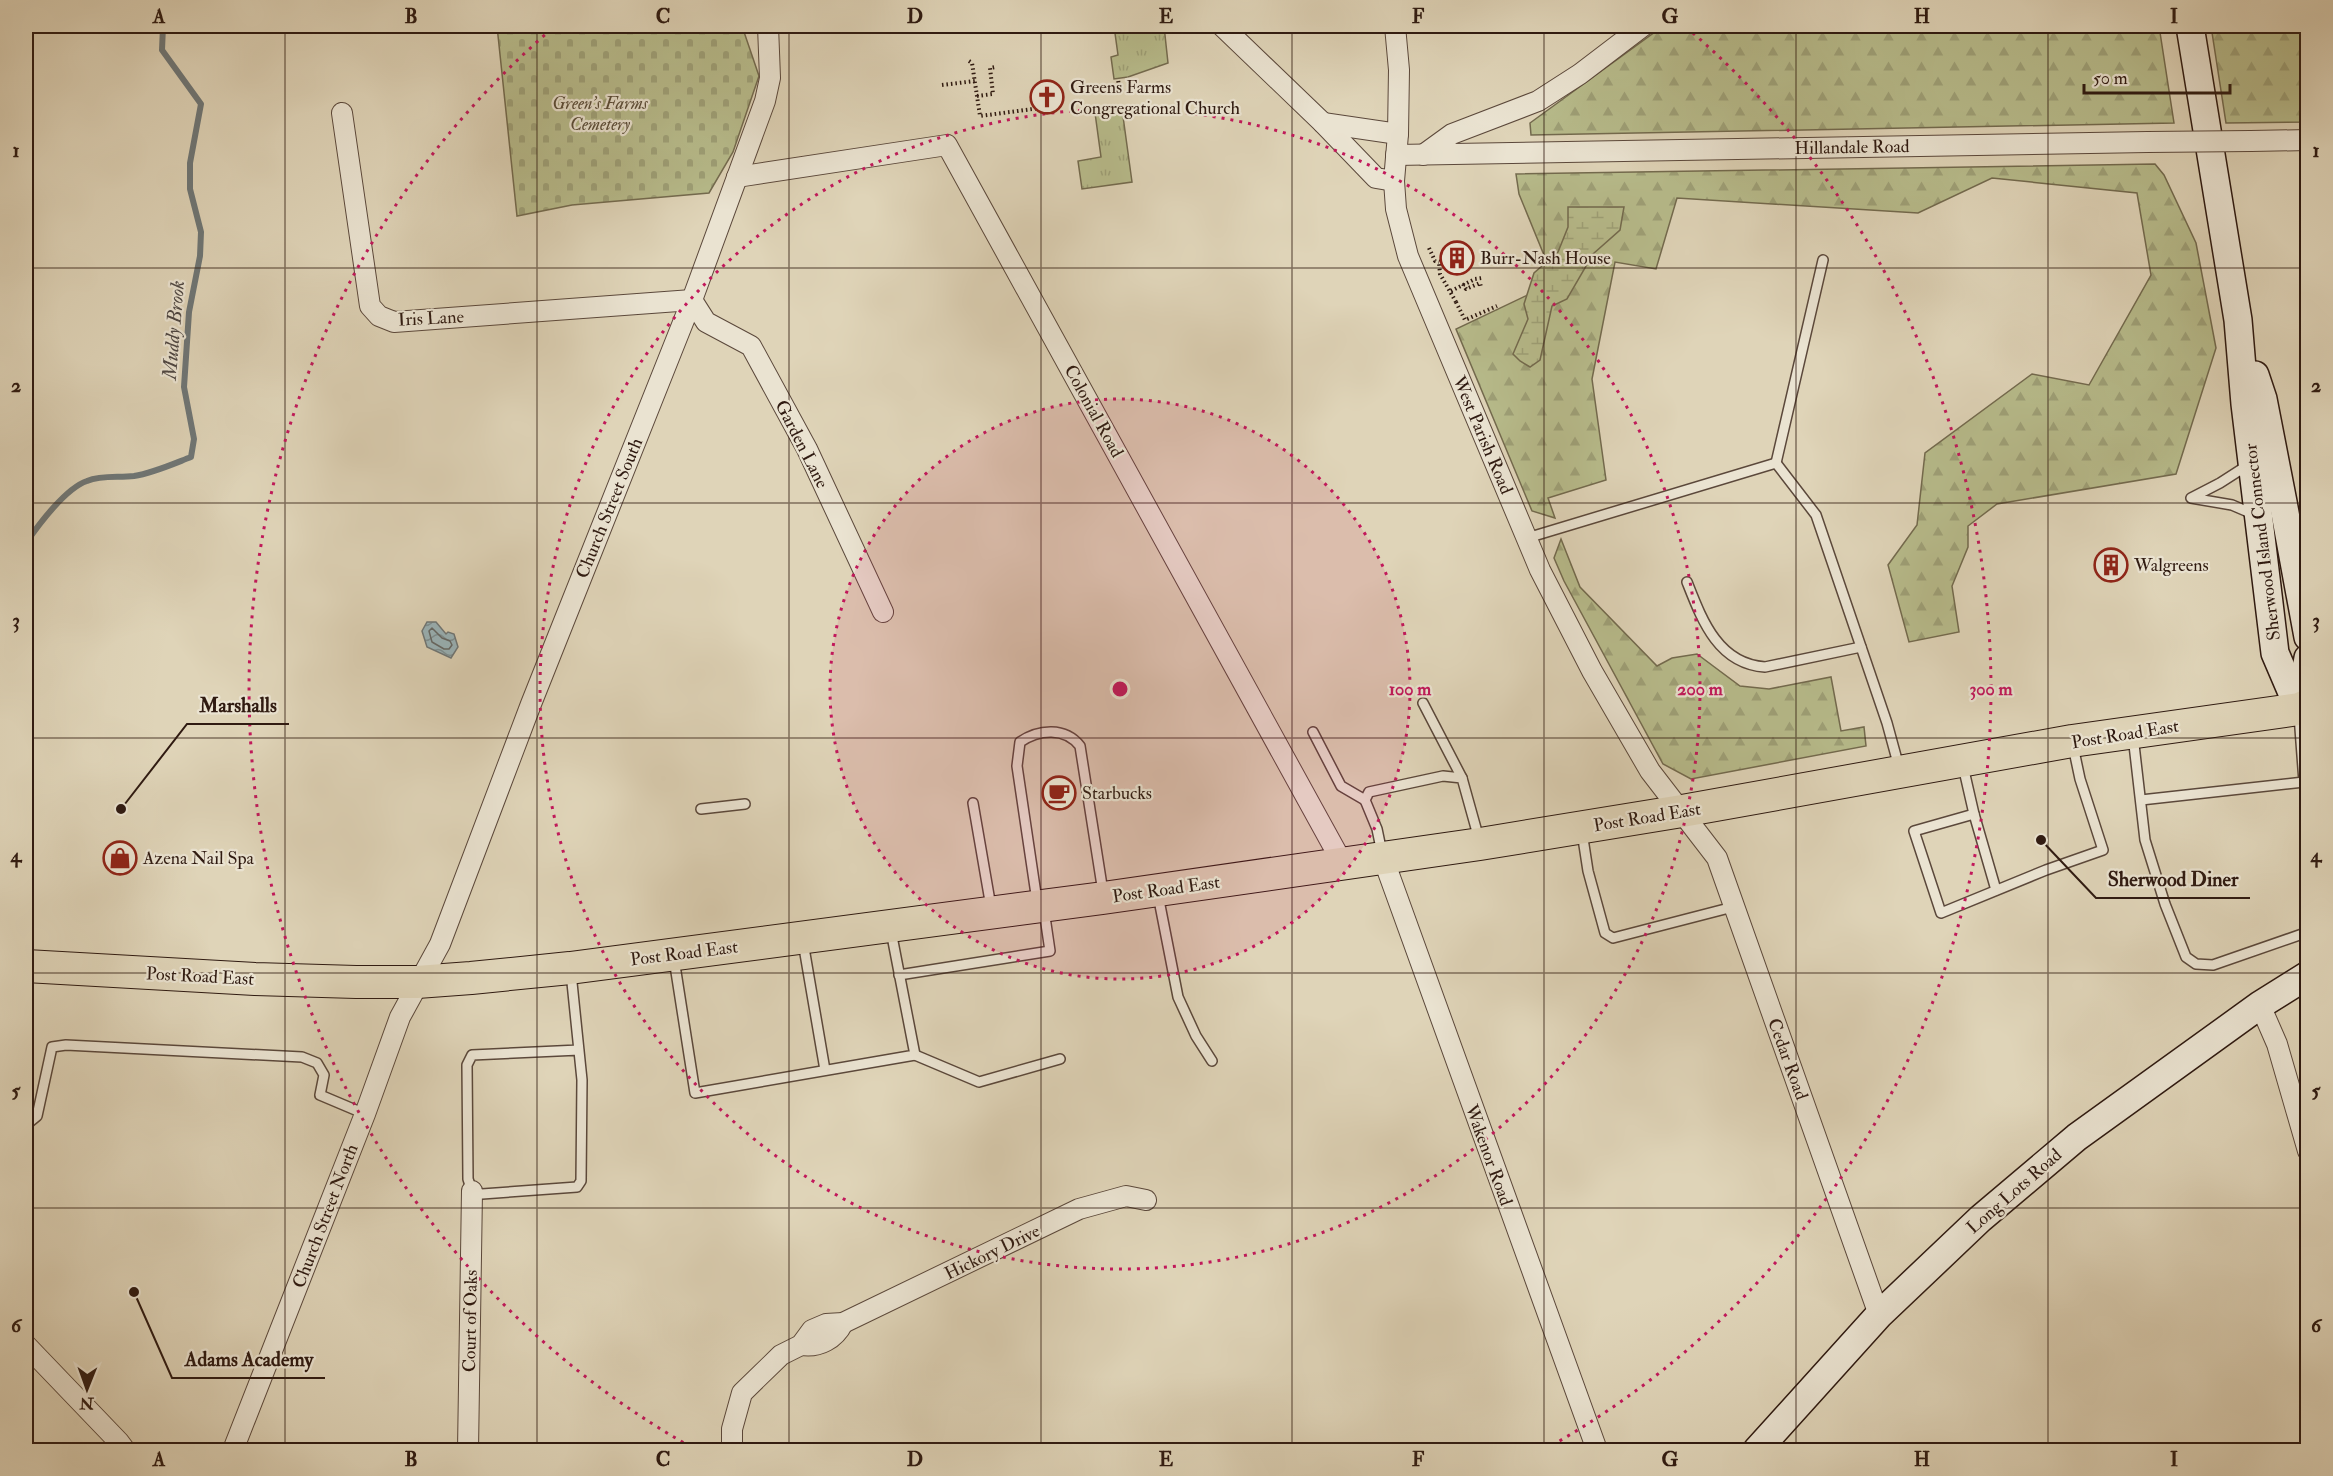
<svg xmlns="http://www.w3.org/2000/svg" width="2333" height="1476" viewBox="0 0 2333 1476" font-family="'IM FELL Double Pica',serif">
<defs>
<pattern id="grass-tufts" width="24" height="20" patternUnits="userSpaceOnUse" patternTransform="scale(1.5)"><rect width="24" height="20" fill="#b7bb8b"/><path d="M3 7l-1-3M5 7V3M7 7l1-3M15 17l-1-3M17 17v-4M19 17l1-3" fill="none" stroke="#9ea077"/></pattern>
<pattern id="forest-firs" width="22" height="20" patternUnits="userSpaceOnUse" patternTransform="scale(1.5)"><rect width="22" height="20" fill="#b7bb8b"/><path d="M5 1l3.5 6h-7zM16 11l3.5 6h-7z" fill="#9ea077"/></pattern>
<pattern id="wetland-marsh" width="20" height="14" patternUnits="userSpaceOnUse" patternTransform="scale(1.5)"><rect width="20" height="14" fill="#b7bb8b"/><path d="M1 5h8M5 5V1M11 12h8M15 12V8" fill="none" stroke="#9ea077"/></pattern>
<pattern id="cemetery-stones" width="16" height="16" patternUnits="userSpaceOnUse" patternTransform="scale(1.5)"><rect width="16" height="16" fill="#b7bb8b"/><path d="M2 7V4a2 2 0 0 1 4 0v3zM10 15v-3a2 2 0 0 1 4 0v3z" fill="#9ea077"/></pattern>
<pattern id="water-waves" width="16" height="10" patternUnits="userSpaceOnUse" patternTransform="scale(1.5)"><rect width="16" height="10" fill="#9ab5bb"/><path d="M0 5q4-4 8 0t8 0" fill="none" stroke="#7e9297"/></pattern>
</defs>
<rect width="100%" height="100%" fill="#dfd4b8"/>
<filter id="stains"><feTurbulence type="fractalNoise" baseFrequency=".00333" numOctaves="4"/><feColorMatrix values="0 0 0 0 .2 0 0 0 0 .09 0 0 0 0 .02 0 0 0 .5 -.17"/></filter>
<radialGradient id="worn" r=".72"><stop offset=".6" stop-color="#630" stop-opacity="0"/><stop offset="1" stop-color="#630" stop-opacity=".3"/></radialGradient>
<g fill="url(#grass-tufts)" stroke="#736a4e" stroke-width="1.5">
<path d="M1114 26H1164L1168 63 1128 77 1114 79 1111 57 1118 55Z"/>
<path d="M1122 109 1132 182 1082 189 1078 161 1101 157 1095 113Z"/>
</g>
<g fill="url(#forest-firs)" stroke="#736a4e" stroke-width="1.5">
<path d="M1672 26H2159L2174 123 1531 135 1530 123 1655 32Z"/>
<path d="M2211 26H2307V122L2226 123Z"/>
<path d="M2155 164 2164 175 2196 243 2216 348 2176 474 1997 504 1968 526V547L1952 586 1959 632 1909 642 1888 565 1917 525 1925 453 2032 374 2089 385 2151 275 2137 193 1992 178 1918 213 1677 198 1656 269 1615 262 1592 379 1606 480 1548 498 1555 518 1532 511 1456 329 1555 282 1519 194 1516 174Z"/>
<path d="M1561 539 1580 587 1657 666 1672 658 1697 654 1740 686 1769 689 1831 677 1841 731 1864 727 1866 746 1691 779 1663 764 1564 581 1554 558Z"/>
</g>
<path fill="url(#wetland-marsh)" stroke="#736a4e" stroke-width="1.5" d="M1568 207H1624L1620 230 1593 254 1567 299 1552 306 1540 360 1530 367 1520 361 1513 354 1528 319 1524 304 1534 273 1558 252 1568 227Z"/>
<path fill="url(#cemetery-stones)" stroke="#736a4e" stroke-width="1.5" d="M497 26H742L759 76 733 152 709 193 572 205 517 216Z"/>
<path fill="url(#water-waves)" stroke="#6f7777" stroke-width="1.5" d="M427 622H436L446 634 448 632 454 634 458 647 451 658 427 647 422 631Z"/>
<g fill="none" stroke-linecap="round" stroke-linejoin="round">
<path stroke="#646866" stroke-width="1.5" d="M432 628 442 638 450 641 452 645 449 649H444L432 642 429 631Z"/>
<path stroke="#6f7777" stroke-width="6" d="M26 543C39 524 66 488 87 481 102 475 119 478 134 476 153 473 173 464 191 457L194 439 184 387 189 312 200 256 201 232 190 189V163L201 104 162 50 163 26"/>
<g stroke="#5b483b" stroke-width="12">
<g id="service">
<path d="M1776 463 1823 260"/>
<path d="M2248 465 2220 483 2191 498 2232 505 2253 514"/>
<path d="M1527 538 1776 463 1816 515 1887 723 1899 767"/>
<path d="M1687 582C1702 620 1718 664 1765 667L1861 647"/>
<path d="M1423 703 1462 778"/>
<path d="M1313 732 1341 786 1365 800"/>
<path d="M2133 736 2145 840 2165 904 2186 957 2196 964 2213 965 2308 932"/>
<path d="M1963 766 1974 814 1996 890"/>
<path d="M2141 800 2304 782 2299 715"/>
<path d="M973 803 991 907"/>
<path d="M701 809 745 804"/>
<path d="M1974 814 1914 831 1941 913 2046 870 2103 850 2080 779 2073 746"/>
<path d="M1582 832 1588 871 1605 933 1613 938 1733 907"/>
<path d="M1382 853 1377 829 1365 800 1369 792 1443 776 1462 778 1479 839"/>
<path d="M1158 895 1178 997 1196 1036 1212 1061"/>
<path d="M1037 901 1017 766 1020 742C1039 729 1065 727 1080 746L1103 892"/>
<path d="M803 942 825 1070"/>
<path d="M674 959 695 1093 915 1055 891 931"/>
<path d="M571 973 582 1080 581 1181 577 1187 482 1194 472 1191 468 1179 467 1065 472 1055 579 1050"/>
<path d="M899 975 1050 951 1044 910"/>
<path d="M915 1055 979 1082 1060 1059"/>
<path d="M26 1125 37 1116 52 1047 66 1045 302 1057 317 1063 324 1075 320 1095 365 1114"/>
</g>
</g>
<g stroke="#5b483b" stroke-width="22">
<g id="minor">
<path d="M1222 26 1323 123 1376 178 1394 181"/>
<path d="M1395 26 1399 70 1398 134 1394 181 1396 209 1408 256 1540 570 1592 671 1650 771 1717 858 1879 1315"/>
<path d="M342 113 370 306 379 316 394 322 692 300 706 322 751 346 807 449 883 612"/>
<path d="M1323 123 1398 134"/>
<path d="M2251 141 2308 140"/>
<path d="M1396 155 2148 142"/>
<path d="M1423 155 1452 134 1538 101 1580 74 1643 26"/>
<path d="M737 177 947 145 1343 864"/>
<path d="M1383 858 1597 1450"/>
<path d="M2260 1005 2277 1044 2308 1151"/>
<path d="M26 1345 119 1442 125 1450"/>
<path d="M801 1345C819 1348 835 1339 843 1323"/>
<path d="M233 1450 365 1114 400 1017 440 944 531 704 692 300 765 101 770 78 768 26"/>
<path d="M468 1450 472 1191"/>
<path d="M732 1450V1429L742 1393 781 1355 801 1345 812 1330 826 1324 843 1323 1079 1209 1126 1196 1146 1200"/>
</g>
</g>
<g stroke="#2f1a11" stroke-width="30">
<g id="secondary">
<path d="M2190 26 2238 320 2245 404 2275 653 2299 709"/>
<path d="M2255 375 2263 399 2283 502 2308 637"/>
<path d="M2299 709 2308 658"/>
<path d="M1757 1450 1879 1315 1980 1219 2077 1137 2260 1005 2308 975"/>
</g>
</g>
<g stroke="#2f1a11" stroke-width="34">
<path id="primary" d="M26 966 255 979 356 982H417L471 978 570 968 1103 898 1480 844 1682 811 2072 741 2299 709 2308 705"/>
</g>
<g stroke="#2f1a11" stroke-width="4" stroke-dasharray="1.5 3" stroke-linecap="butt">
<path d="M969 61 972 63 980 116 1048 107 1047 105"/>
<path d="M942 85 975 81"/>
<path d="M1110 87H1119L1118 79"/>
<path d="M977 96 993 94 990 68 995 67"/>
<path d="M1429 248 1435 261 1439 262"/>
<path d="M1441 261 1439 262 1440 274 1456 302 1458 300"/>
<path d="M1463 284 1466 289 1480 283 1481 287"/>
<path d="M1451 291 1475 279 1482 278"/>
<path d="M1456 302 1465 320 1497 306"/>
</g>
<use href="#service" stroke="#eae3d1" stroke-width="9"/>
<use href="#minor" stroke="#eae3d1" stroke-width="20"/>
<use href="#secondary" stroke="#eae3d1" stroke-width="27"/>
<use href="#primary" stroke="#dfd4b8" stroke-width="32"/>
<g stroke="#5b483b" stroke-width="22" stroke-linecap="butt">
<path id="minor-bridge" d="M2148 142 2251 141"/>
</g>
<use href="#minor-bridge" stroke="#eae3d1" stroke-width="20"/>
</g>
<path fill="none" stroke="#2f1a11" stroke-width="1.5" stroke-opacity="0.55" d="M285 26V1450M537 26V1450M789 26V1450M1041 26V1450M1292 26V1450M1544 26V1450M1796 26V1450M2048 26V1450M26 268H2308M26 503H2308M26 738H2308M26 973H2308M26 1208H2308"/>
<circle cx="1120" cy="689" r="290" fill="#c2185b" fill-opacity=".12"/>
<g fill="none" stroke="#c2185b" stroke-width="3" stroke-dasharray="3 6">
<circle cx="1120" cy="689" r="290"/>
<circle cx="1120" cy="689" r="580"/>
<path d="M691 1447A871 871 0 0 1 554 27M1686 27A871 871 0 0 1 1549 1447"/>
</g>
<defs>
<g id="church-ring" transform="scale(1.725)"><circle r="9.5" fill="#eae3d1" stroke="#8f2418" stroke-width="1.5"/><path d="M-1.2-6h2.4v3.5h3.3v2.4h-3.3V6h-2.4V-.1h-3.3v-2.4h3.3Z" fill="#8f2418"/></g>
<g id="building-ring" transform="scale(1.725)"><circle r="9.5" fill="#eae3d1" stroke="#8f2418" stroke-width="1.5"/><path d="M-4-6H4V6H1V3H-1V6H-4ZM-2.5-4.3h1.7v1.8h-1.7ZM.8-4.3h1.7v1.8H.8ZM-2.5-1h1.7V.8h-1.7ZM.8-1h1.7V.8H.8Z" fill="#8f2418"/></g>
<g id="cafe-ring" transform="scale(1.725)"><circle r="9.5" fill="#eae3d1" stroke="#8f2418" stroke-width="1.5"/><path d="M-5.5-4.5H6V0H3Q3 3.5 0 3.5H-2.5Q-5.5 3.5-5.5 0ZM3-3.2v2h1.7v-2ZM-6 4.5H4V6H-6Z" fill="#8f2418"/></g>
<g id="shop-ring" transform="scale(1.725)"><circle r="9.5" fill="#eae3d1" stroke="#8f2418" stroke-width="1.5"/><path d="M-5-2.5h2.3a2.7 3.5 0 0 1 5.4 0H5L5.5 6h-11ZM-1.5-2.5h3a1.5 2.3 0 0 0-3 0Z" fill="#8f2418"/></g>
</defs>
<g fill-rule="evenodd">
<use href="#church-ring" x="1047" y="97"/>
<use href="#building-ring" x="1457" y="258"/>
<use href="#building-ring" x="2111" y="565"/>
<use href="#cafe-ring" x="1059" y="793"/>
<use href="#shop-ring" x="120" y="858"/>
</g>
<g text-anchor="middle" stroke-width="4.5" stroke-linejoin="round" paint-order="stroke">
<g font-size="18" fill="#2f1a11" stroke="#eae3d1" text-anchor="start">
<text x="1070" y="93">Greens Farms<tspan x="1070" dy="21">Congregational Church</tspan></text>
<text x="1480" y="264">Burr-Nash House</text>
<text x="2134" y="571">Walgreens</text>
<text x="1082" y="799">Starbucks</text>
<text x="143" y="864">Azena Nail Spa</text>
</g>
<g font-size="18" font-style="italic" fill="#584a36" stroke="#eae3d1">
<text x="600" y="109">Green's Farms<tspan x="600" dy="21">Cemetery</tspan></text>
</g>
<g font-size="18" fill="#2f1a11" stroke="#eae3d1">
<text transform="translate(1852 147) rotate(-1)" y="6">Hillandale Road</text>
<text transform="translate(431 318) rotate(-3)" y="6">Iris Lane</text>
<text transform="translate(1094 411) rotate(61)" y="6">Colonial Road</text>
<text transform="translate(1483 435) rotate(67)" y="6">West Parish Road</text>
<text transform="translate(802 444) rotate(63)" y="6">Garden Lane</text>
<text transform="translate(609 508) rotate(-68)" y="6">Church Street South</text>
<text transform="translate(2262 542) rotate(-97)" y="6">Sherwood Island Connector</text>
<text transform="translate(2125 734) rotate(-9)" y="6">Post Road East</text>
<text transform="translate(1647 817) rotate(-9)" y="6">Post Road East</text>
<text transform="translate(1166 889) rotate(-8)" y="6">Post Road East</text>
<text transform="translate(684 953) rotate(-7)" y="6">Post Road East</text>
<text transform="translate(200 976) rotate(3)" y="6">Post Road East</text>
<text transform="translate(1788 1059) rotate(70)" y="6">Cedar Road</text>
<text transform="translate(1489 1155) rotate(70)" y="6">Wakenor Road</text>
<text transform="translate(2014 1191) rotate(-41)" y="6">Long Lots Road</text>
<text transform="translate(325 1216) rotate(-69)" y="6">Church Street North</text>
<text transform="translate(992 1252) rotate(-26)" y="6">Hickory Drive</text>
<text transform="translate(470 1321) rotate(-89)" y="6">Court of Oaks</text>
</g>
<g font-size="20" font-style="italic" fill="#4f4844" stroke="#eae3d1">
<text transform="translate(173 330) rotate(-85)" y="7">Muddy Brook</text>
</g>
</g>
<circle cx="1120" cy="689" r="9" fill="#c2185b" stroke="#eae3d1" stroke-width="3"/>
<g font-size="18" text-anchor="middle" font-weight="bold" fill="#c2185b" stroke="#eae3d1" stroke-width="4.5" stroke-linejoin="round" paint-order="stroke">
<text x="1410" y="695">100 m</text>
<text x="1700" y="695">200 m</text>
<text x="1991" y="695">300 m</text>
</g>
<path fill="none" stroke="#2f1a11" stroke-width="2" d="M121 809L187 724H289M2041 840L2096 898H2250M134 1292L172 1378H325"/>
<g fill="#2f1a11" stroke="#eae3d1" stroke-width="2">
<circle cx="121" cy="809" r="6"/>
<circle cx="2041" cy="840" r="6"/>
<circle cx="134" cy="1292" r="6"/>
</g>
<g font-size="20" text-anchor="middle" font-weight="bold" fill="#2f1a11" stroke="#eae3d1" stroke-width="4.5" stroke-linejoin="round" paint-order="stroke">
<text x="238" y="712">Marshalls</text>
<text x="2173" y="886">Sherwood Diner</text>
<text x="249" y="1366">Adams Academy</text>
</g>
<rect width="2333" height="1476" fill="none" stroke="#dfd4b8" stroke-width="66"/>
<g transform="translate(87 1389) rotate(181)" stroke="#eae3d1" stroke-width="4.5" paint-order="stroke">
<path d="M0-4.5L10 22L0 15L-10 22Z" fill="#2f1a11"/>
<text y="-9" font-size="16" font-weight="bold" text-anchor="middle" fill="#2f1a11">N</text>
</g>
<path d="M2084 84v9h146v-9" fill="none" stroke="#2f1a11" stroke-width="3"/>
<text x="2093" y="84" font-size="18" fill="#2f1a11" stroke="#eae3d1" stroke-width="4.5" paint-order="stroke">50 m</text>
<rect x="33" y="33" width="2267" height="1410" fill="none" stroke="#2f1a11" stroke-width="2"/>
<g font-size="20" text-anchor="middle" font-weight="bold" fill="#2f1a11">
<text x="159" y="23">A</text>
<text x="411" y="23">B</text>
<text x="663" y="23">C</text>
<text x="915" y="23">D</text>
<text x="1166" y="23">E</text>
<text x="1418" y="23">F</text>
<text x="1670" y="23">G</text>
<text x="1922" y="23">H</text>
<text x="2174" y="23">I</text>
<text x="16" y="157">1</text>
<text x="2316" y="157">1</text>
<text x="16" y="392">2</text>
<text x="2316" y="392">2</text>
<text x="16" y="627">3</text>
<text x="2316" y="627">3</text>
<text x="16" y="862">4</text>
<text x="2316" y="862">4</text>
<text x="16" y="1097">5</text>
<text x="2316" y="1097">5</text>
<text x="16" y="1332">6</text>
<text x="2316" y="1332">6</text>
<text x="159" y="1466">A</text>
<text x="411" y="1466">B</text>
<text x="663" y="1466">C</text>
<text x="915" y="1466">D</text>
<text x="1166" y="1466">E</text>
<text x="1418" y="1466">F</text>
<text x="1670" y="1466">G</text>
<text x="1922" y="1466">H</text>
<text x="2174" y="1466">I</text>
</g>
<rect width="100%" height="100%" filter="url(#stains)"/>
<rect width="100%" height="100%" fill="url(#worn)"/>
</svg>
